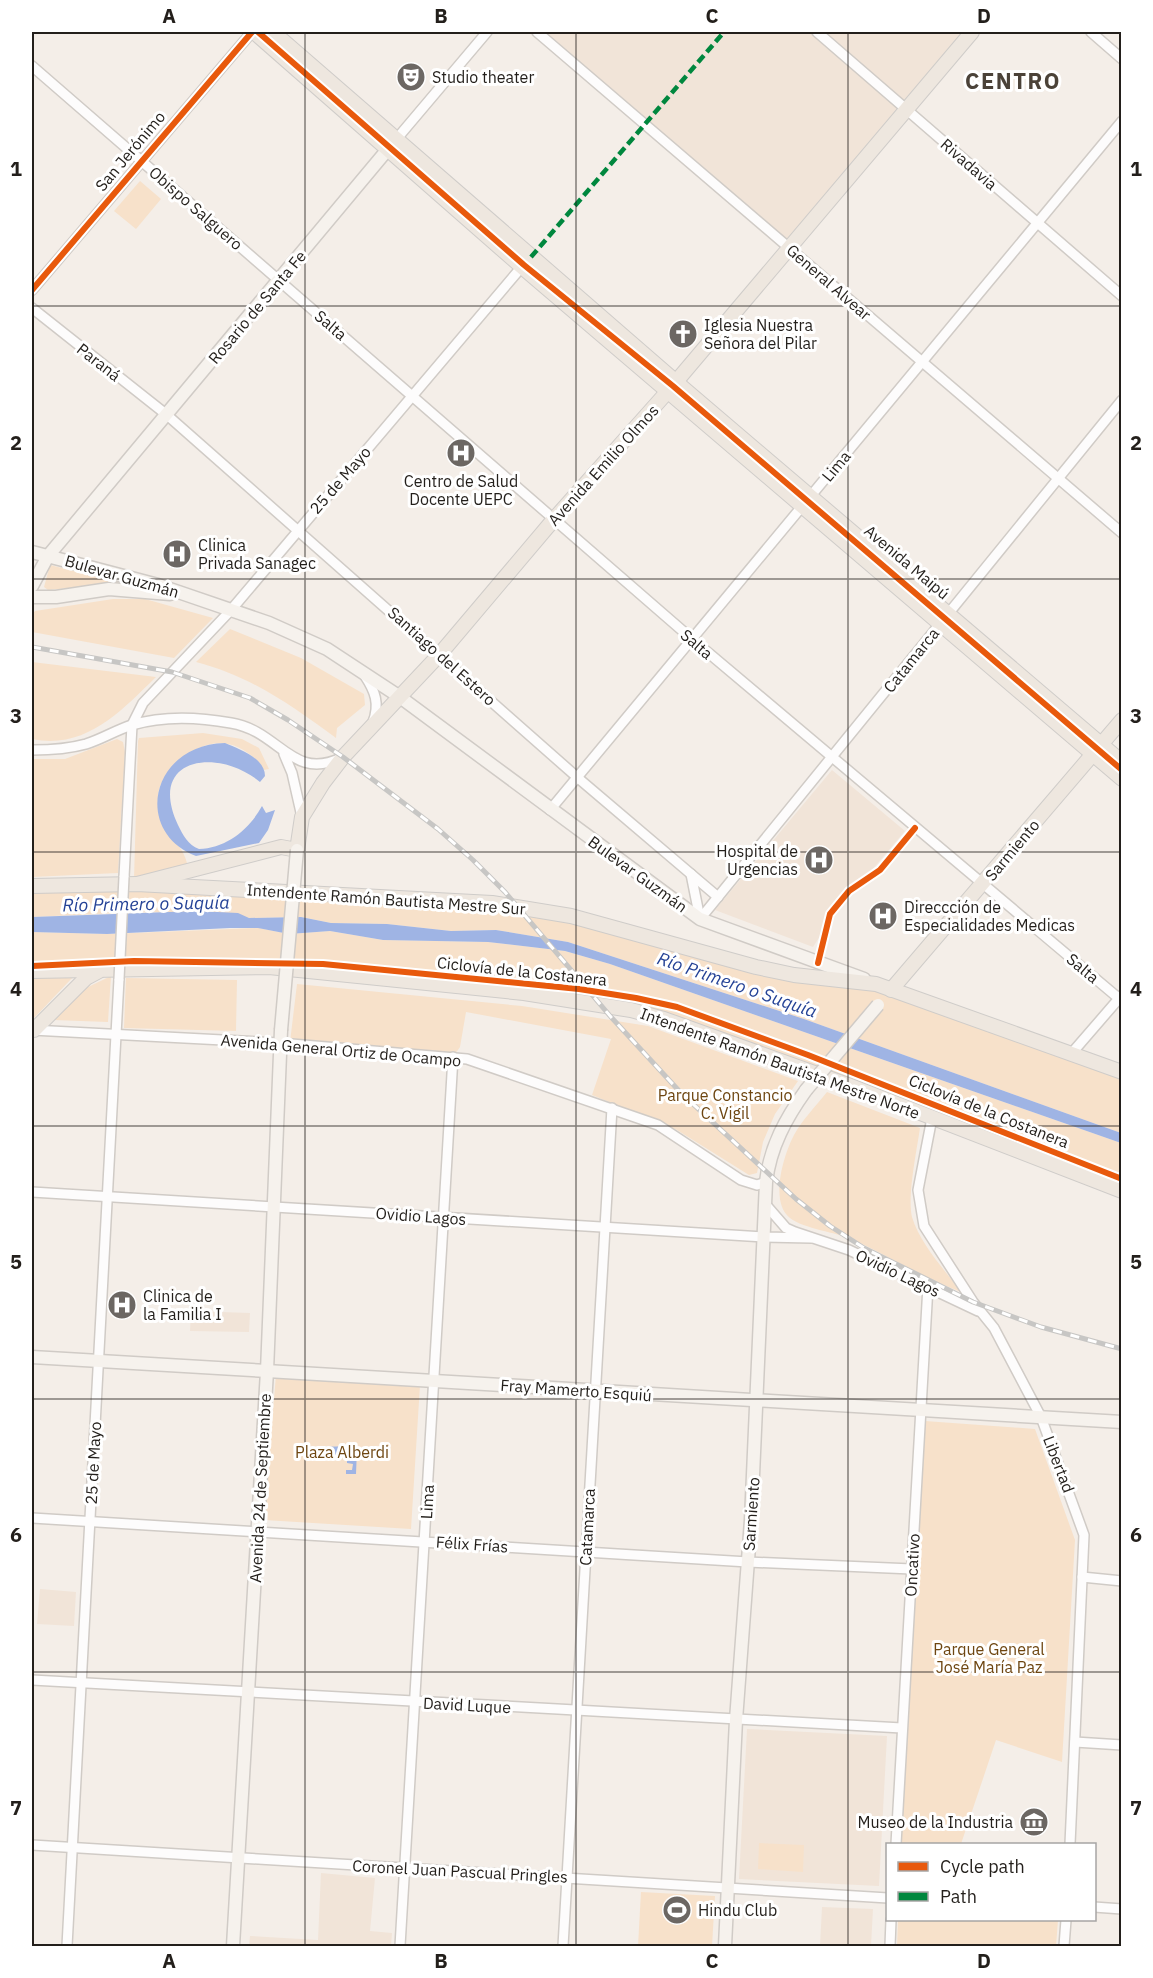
<svg xmlns="http://www.w3.org/2000/svg" width="1153" height="1978" viewBox="0 0 1153 1978" font-family="'IBM Plex Sans',sans-serif">
<rect width="100%" height="100%" fill="#f4eee8"/>
<g fill="#f1e4d8">
<path d="M537 32H972L789 248Z"/>
<path d="M832 770 905 831 833 916 813 947 715 910Z"/>
<path d="M191 1311 250 1313 249 1332 190 1331Z"/>
<path d="M40 1589 76 1592 74 1626 37 1624Z"/>
<path d="M747 1729 887 1736 879 1886 739 1879Z"/>
<path d="M321 1873 375 1878 370 1931 392 1933 391 1946H249L250 1936 318 1940Z"/>
<path d="M822 1907 873 1909 871 1946H820Z"/>
</g>
<g fill="#f7e1ca">
<path d="M140 181 161 199 136 229 114 211Z"/>
<path d="M50 565 121 583 48 590 44 587Z"/>
<path d="M113 599H145L213 618 174 658 32 632V615L35 611Z"/>
<path d="M230 629 301 658 364 694 365 705 337 728 336 738C292 706 251 676 196 662Z"/>
<path d="M32 662 156 677C121 711 86 750 32 739Z"/>
<path d="M203 733 242 739 259 748 269 769 264 770C239 734 203 736 175 766 164 777 157 786 158 802 161 835 183 840 188 867L134 879 138 741 139 738Z"/>
<path d="M117 739 123 742 125 752 118 873 32 877V759H65Z"/>
<path d="M32 886 492 903 756 967 876 984 1121 1072V1133L804 1019 568 942 496 930 451 931 387 924 331 923 301 917 249 918 231 913 138 912 32 917Z"/>
<path d="M259 928 289 934 330 931 383 940 488 942 565 951 610 964 1121 1143V1191L631 1010 269 967 32 971V932L107 934Z"/>
<path d="M111 976 108 1022 54 1020 86 988Z"/>
<path d="M73 977 34 1018H32V978Z"/>
<path d="M126 978 237 980 236 1031 124 1028Z"/>
<path d="M297 984 522 1006 648 1026 798 1081 775 1114 763 1142 757 1173 749 1175 677 1130 592 1095 611 1039 466 1012 460 1047 453 1057 290 1042Z"/>
<path d="M827 1092 920 1128C917 1149 907 1197 912 1217 920 1244 945 1270 961 1292 924 1278 890 1257 854 1240 836 1232 804 1229 790 1218 769 1202 784 1154 794 1135 802 1120 816 1106 827 1092Z"/>
<path d="M276 1375 420 1385 411 1529 264 1520Z"/>
<path d="M925 1421 1035 1429 1075 1540 1062 1762 996 1740 961 1844H901L905 1735Z"/>
<path d="M759 1843 804 1845 803 1872 758 1869Z"/>
<path d="M641 1892 715 1896 712 1946H638Z"/>
<path d="M898 1920H1058L1056 1946H897Z"/>
</g>
<g fill="#9fb4e4">
<path d="M225 743C239 749 265 758 265 776L260 782C218 747 146 757 178 825 183 835 188 845 199 849 226 848 249 830 262 806L266 813 275 810 268 830 259 843 196 856C133 832 150 745 225 743Z"/>
<path d="M197 911 238 913 249 918 301 917 331 923 387 924 451 931 496 930 568 942 804 1019 1121 1133V1143L610 964 565 951 488 942 383 940 330 931 289 934 258 928H230L107 934 32 932V917Z"/>
<path d="M353 1446 357 1449 356 1474H346V1470H352L353 1464 347 1463V1455L320 1456V1447Z"/>
</g>
<g fill="none" stroke-linecap="round" stroke-linejoin="round">
<g stroke="#d0cbc6" stroke-width="12">
<g id="street">
<path d="M537 32 1122 533"/>
<path d="M817 32 1122 296"/>
<path d="M1091 32 1122 59"/>
<path d="M32 66 692 639 1122 1001"/>
<path d="M394 142 487 32"/>
<path d="M32 290 252 32"/>
<path d="M32 308 167 415 578 778 718 897"/>
<path d="M365 676C375 691 380 704 373 722"/>
<path d="M32 750C49 750 68 749 86 744 102 739 116 730 132 725 165 715 198 717 231 723 280 731 291 781 341 758"/>
<path d="M284 754 292 773 302 817"/>
<path d="M550 810 1122 121"/>
<path d="M691 874 700 919"/>
<path d="M124 877 132 725 143 703 231 610 525 263"/>
<path d="M700 919 1122 400"/>
<path d="M32 1030 280 1043 467 1059 658 1125 741 1180 757 1185 766 1182"/>
<path d="M1071 1054 1122 995"/>
<path d="M932 1118 918 1190 924 1226 973 1302 994 1328 1041 1417 1084 1535 1070 1844"/>
<path d="M32 1192 764 1237 811 1238"/>
<path d="M766 1205 786 1228 795 1232 849 1250 978 1311"/>
<path d="M32 1518 748 1562 912 1569"/>
<path d="M1082 1577 1122 1581"/>
<path d="M32 1680 902 1728"/>
<path d="M1075 1742 1122 1745"/>
<path d="M896 1844 928 1286"/>
<path d="M32 1845 888 1898"/>
<path d="M1094 1907 1122 1909"/>
<path d="M67 1946 119 979"/>
<path d="M400 1946 453 1057"/>
<path d="M563 1946 612 1108"/>
<path d="M890 1946 891 1920"/>
<path d="M1064 1946 1066 1920"/>
</g>
</g>
<g stroke="#d0cbc6" stroke-width="15">
<g id="secondary">
<path d="M32 552 158 585 269 623 327 649 400 697 700 919 864 979"/>
<path d="M32 586 48 556 388 149"/>
<path d="M32 597H56L109 589 170 594"/>
<path d="M32 1357 1122 1422"/>
<path d="M233 1946 267 1371 281 1030"/>
<path d="M725 1946 736 1720 751 1520 766 1182C770 1147 786 1118 806 1090"/>
</g>
</g>
<g stroke="#cfccc9" stroke-width="16">
<g id="primary">
<path d="M254 32 522 267 1122 779"/>
<path d="M273 32 682 387 1122 762"/>
<path d="M137 884 281 847 297 850 302 817 323 783 343 757 440 654 555 518 669 390 972 32"/>
<path d="M32 886 137 884 492 903 571 916 756 967 794 975 876 984 1122 1072"/>
<path d="M32 971 269 967 524 993 631 1010 664 1019 848 1085 1122 1191"/>
<path d="M891 990 1122 720"/>
<path d="M34 1030 86 978 99 971"/>
</g>
</g>
<use href="#street" stroke="#fdfcfc" stroke-width="9"/>
<use href="#secondary" stroke="#f6f2ed" stroke-width="12"/>
<use href="#primary" stroke="#eee7df" stroke-width="14"/>
<g stroke="#c7c6c4" stroke-width="5">
<path id="rail" d="M32 647 172 672 250 698 288 720 343 757 438 829 473 860 505 892 611 1017 681 1093 796 1199 830 1226 864 1248 973 1302 1041 1327 1122 1349"/>
</g>
<use href="#rail" stroke="#fff" stroke-width="3" stroke-dasharray="9" stroke-linecap="butt"/>
<g stroke="#d0cbc6" stroke-width="12" stroke-linecap="butt">
<path id="street-bridge" d="M119 979 124 877"/>
</g>
<g stroke="#d0cbc6" stroke-width="15" stroke-linecap="butt">
<g id="secondary-bridge">
<path d="M281 1030 297 850"/>
<path d="M806 1090 878 1005"/>
</g>
</g>
<use href="#street-bridge" stroke="#fdfcfc" stroke-width="9"/>
<use href="#secondary-bridge" stroke="#f6f2ed" stroke-width="12"/>
<path stroke="#00873e" stroke-width="4.5" stroke-dasharray="9 4.5" stroke-linecap="butt" d="M531 257 724 32"/>
<g stroke="#fff" stroke-width="10">
<g id="cycleway">
<path d="M258 32 524 265 673 386 1122 770"/>
<path d="M32 290 252 32"/>
<path d="M818 963 830 914 849 891 880 870 915 828"/>
<path d="M32 966 134 961 323 964 579 989 636 998 677 1007 808 1055 1122 1179"/>
</g>
</g>
<use href="#cycleway" stroke="#e8590c" stroke-width="6"/>
</g>
<path fill="none" stroke="#231f1b" stroke-width="1.5" stroke-opacity="0.55" d="M305 32V1946M576 32V1946M848 32V1946M32 306H1122M32 579H1122M32 852H1122M32 1126H1122M32 1399H1122M32 1672H1122"/>
<defs>
<g id="theatre-disc" transform="scale(1.5)"><circle r="9.5" fill="#6c6763" stroke="#fff"/><path d="M-5-5.5Q0-4 5-5.5V0Q5 5 0 6Q-5 5-5 0ZM-3.3-2.5H-1v1.5H-3.3ZM1-2.5H3.3v1.5H1ZM-2.8 1Q0 5.5 2.8 1Z" fill="#fff"/></g>
<g id="church-disc" transform="scale(1.5)"><circle r="9.5" fill="#6c6763" stroke="#fff"/><path d="M-1.2-6h2.4v3.5h3.3v2.4h-3.3V6h-2.4V-.1h-3.3v-2.4h3.3Z" fill="#fff"/></g>
<g id="hospital-disc" transform="scale(1.5)"><circle r="9.5" fill="#6c6763" stroke="#fff"/><path d="M-5-5h3v3.5h4V-5h3V5h-3V1.5h-4V5h-3Z" fill="#fff"/></g>
<g id="museum-disc" transform="scale(1.5)"><circle r="9.5" fill="#6c6763" stroke="#fff"/><path d="M0-6L6-3V-2H-6V-3ZM-5-1h2V3h-2ZM-1-1h2V3h-2ZM3-1h2V3H3ZM-6 4H6V6H-6Z" fill="#fff"/></g>
<g id="stadium-disc" transform="scale(1.5)"><circle r="9.5" fill="#6c6763" stroke="#fff"/><path d="M0-5a6.5 5 0 1 0 0 10a6.5 5 0 1 0 0-10ZM-3.5-1.8h7v3.6h-7Z" fill="#fff"/></g>
</defs>
<g fill-rule="evenodd">
<use href="#theatre-disc" x="411" y="77"/>
<use href="#church-disc" x="683" y="334"/>
<use href="#hospital-disc" x="461" y="453"/>
<use href="#hospital-disc" x="177" y="554"/>
<use href="#hospital-disc" x="819" y="860"/>
<use href="#hospital-disc" x="883" y="916"/>
<use href="#hospital-disc" x="122" y="1305"/>
<use href="#museum-disc" x="1034" y="1822"/>
<use href="#stadium-disc" x="677" y="1910"/>
</g>
<g text-anchor="middle" stroke-width="6" stroke-linejoin="round" paint-order="stroke">
<g font-size="16" fill="#231f1b" stroke="#fff" text-anchor="start">
<text x="432" y="83">Studio theater</text>
<text x="704" y="331">Iglesia Nuestra<tspan x="704" dy="18">Señora del Pilar</tspan></text>
<text x="461" y="487" text-anchor="middle">Centro de Salud<tspan x="461" dy="18">Docente UEPC</tspan></text>
<text x="198" y="551">Clinica<tspan x="198" dy="18">Privada Sanagec</tspan></text>
<text x="798" y="857" text-anchor="end">Hospital de<tspan x="798" dy="18">Urgencias</tspan></text>
<text x="904" y="913">Direccción de<tspan x="904" dy="18">Especialidades Medicas</tspan></text>
<text x="143" y="1302">Clinica de<tspan x="143" dy="18">la Familia I</tspan></text>
<text x="1013" y="1828" text-anchor="end">Museo de la Industria</text>
<text x="698" y="1916">Hindu Club</text>
</g>
<g font-size="16" fill="#231f1b" stroke="#fff">
<text transform="translate(130 151) rotate(-50)" y="6">San Jerónimo</text>
<text transform="translate(969 164) rotate(41)" y="6">Rivadavia</text>
<text transform="translate(196 208) rotate(41)" y="6">Obispo Salguero</text>
<text transform="translate(829 282) rotate(41)" y="6">General Alvear</text>
<text transform="translate(257 307) rotate(-50)" y="6">Rosario de Santa Fe</text>
<text transform="translate(331 325) rotate(41)" y="6">Salta</text>
<text transform="translate(99 362) rotate(38)" y="6">Paraná</text>
<text transform="translate(603 465) rotate(-48)" y="6">Avenida Emilio Olmos</text>
<text transform="translate(836 466) rotate(-50)" y="6">Lima</text>
<text transform="translate(340 480) rotate(-49)" y="6">25 de Mayo</text>
<text transform="translate(907 562) rotate(40)" y="6">Avenida Maipú</text>
<text transform="translate(122 576) rotate(16)" y="6">Bulevar Guzmán</text>
<text transform="translate(697 644) rotate(41)" y="6">Salta</text>
<text transform="translate(442 656) rotate(42)" y="6">Santiago del Estero</text>
<text transform="translate(911 660) rotate(-51)" y="6">Catamarca</text>
<text transform="translate(1012 850) rotate(-50)" y="6">Sarmiento</text>
<text transform="translate(638 874) rotate(36)" y="6">Bulevar Guzmán</text>
<text transform="translate(386 899) rotate(4)" y="6">Intendente Ramón Bautista Mestre Sur</text>
<text transform="translate(1083 968) rotate(40)" y="6">Salta</text>
<text transform="translate(522 971) rotate(6)" y="6">Ciclovía de la Costanera</text>
<text transform="translate(341 1050) rotate(5)" y="6">Avenida General Ortiz de Ocampo</text>
<text transform="translate(780 1063) rotate(20)" y="6">Intendente Ramón Bautista Mestre Norte</text>
<text transform="translate(989 1111) rotate(22)" y="6">Ciclovía de la Costanera</text>
<text transform="translate(421 1216) rotate(4)" y="6">Ovidio Lagos</text>
<text transform="translate(898 1273) rotate(25)" y="6">Ovidio Lagos</text>
<text transform="translate(576 1390) rotate(4)" y="6">Fray Mamerto Esquiú</text>
<text transform="translate(93 1463) rotate(-87)" y="6">25 de Mayo</text>
<text transform="translate(1059 1464) rotate(69)" y="6">Libertad</text>
<text transform="translate(260 1488) rotate(-87)" y="6">Avenida 24 de Septiembre</text>
<text transform="translate(427 1502) rotate(-87)" y="6">Lima</text>
<text transform="translate(751 1514) rotate(-86)" y="6">Sarmiento</text>
<text transform="translate(587 1527) rotate(-87)" y="6">Catamarca</text>
<text transform="translate(472 1544) rotate(4)" y="6">Félix Frías</text>
<text transform="translate(912 1565) rotate(-87)" y="6">Oncativo</text>
<text transform="translate(467 1705) rotate(3)" y="6">David Luque</text>
<text transform="translate(460 1871) rotate(3)" y="6">Coronel Juan Pascual Pringles</text>
</g>
<g font-size="16" fill="#6e4611" stroke="#fff">
<text x="725" y="1101">Parque Constancio<tspan x="725" dy="18">C. Vigil</tspan></text>
<text x="342" y="1458">Plaza Alberdi</text>
<text x="989" y="1655">Parque General<tspan x="989" dy="18">José María Paz</tspan></text>
</g>
<g font-size="18" font-style="italic" fill="#244296" stroke="#fff">
<text transform="translate(146 904) rotate(-1)" y="6">Río Primero o Suquía</text>
<text transform="translate(737 985) rotate(19)" y="6">Río Primero o Suquía</text>
</g>
<g font-size="22" font-weight="bold" letter-spacing="1.5" fill="#4b4238" stroke="#fff">
<text x="1013" y="89">CENTRO</text>
</g>
</g>
<rect width="1153" height="1978" fill="none" stroke="#ffffff" stroke-width="66"/>
<rect x="886" y="1843" width="210" height="78" fill="#ffffff" stroke="#a7a5a4" stroke-width="1.5"/>
<rect x="898" y="1862" width="30" height="9" fill="#e8590c" stroke="#a7a5a4" stroke-width="1.5"/>
<text x="940" y="1873" font-size="18" fill="#231f1b">Cycle path</text>
<rect x="898" y="1892" width="30" height="9" fill="#00873e" stroke="#a7a5a4" stroke-width="1.5"/>
<text x="940" y="1903" font-size="18" fill="#231f1b">Path</text>
<rect x="33" y="33" width="1087" height="1912" fill="none" stroke="#231f1b" stroke-width="2"/>
<g font-size="20" text-anchor="middle" font-weight="bold" fill="#231f1b">
<text x="169" y="23">A</text>
<text x="441" y="23">B</text>
<text x="712" y="23">C</text>
<text x="984" y="23">D</text>
<text x="16" y="176">1</text>
<text x="1136" y="176">1</text>
<text x="16" y="450">2</text>
<text x="1136" y="450">2</text>
<text x="16" y="723">3</text>
<text x="1136" y="723">3</text>
<text x="16" y="996">4</text>
<text x="1136" y="996">4</text>
<text x="16" y="1269">5</text>
<text x="1136" y="1269">5</text>
<text x="16" y="1542">6</text>
<text x="1136" y="1542">6</text>
<text x="16" y="1815">7</text>
<text x="1136" y="1815">7</text>
<text x="169" y="1968">A</text>
<text x="441" y="1968">B</text>
<text x="712" y="1968">C</text>
<text x="984" y="1968">D</text>
</g>
</svg>
